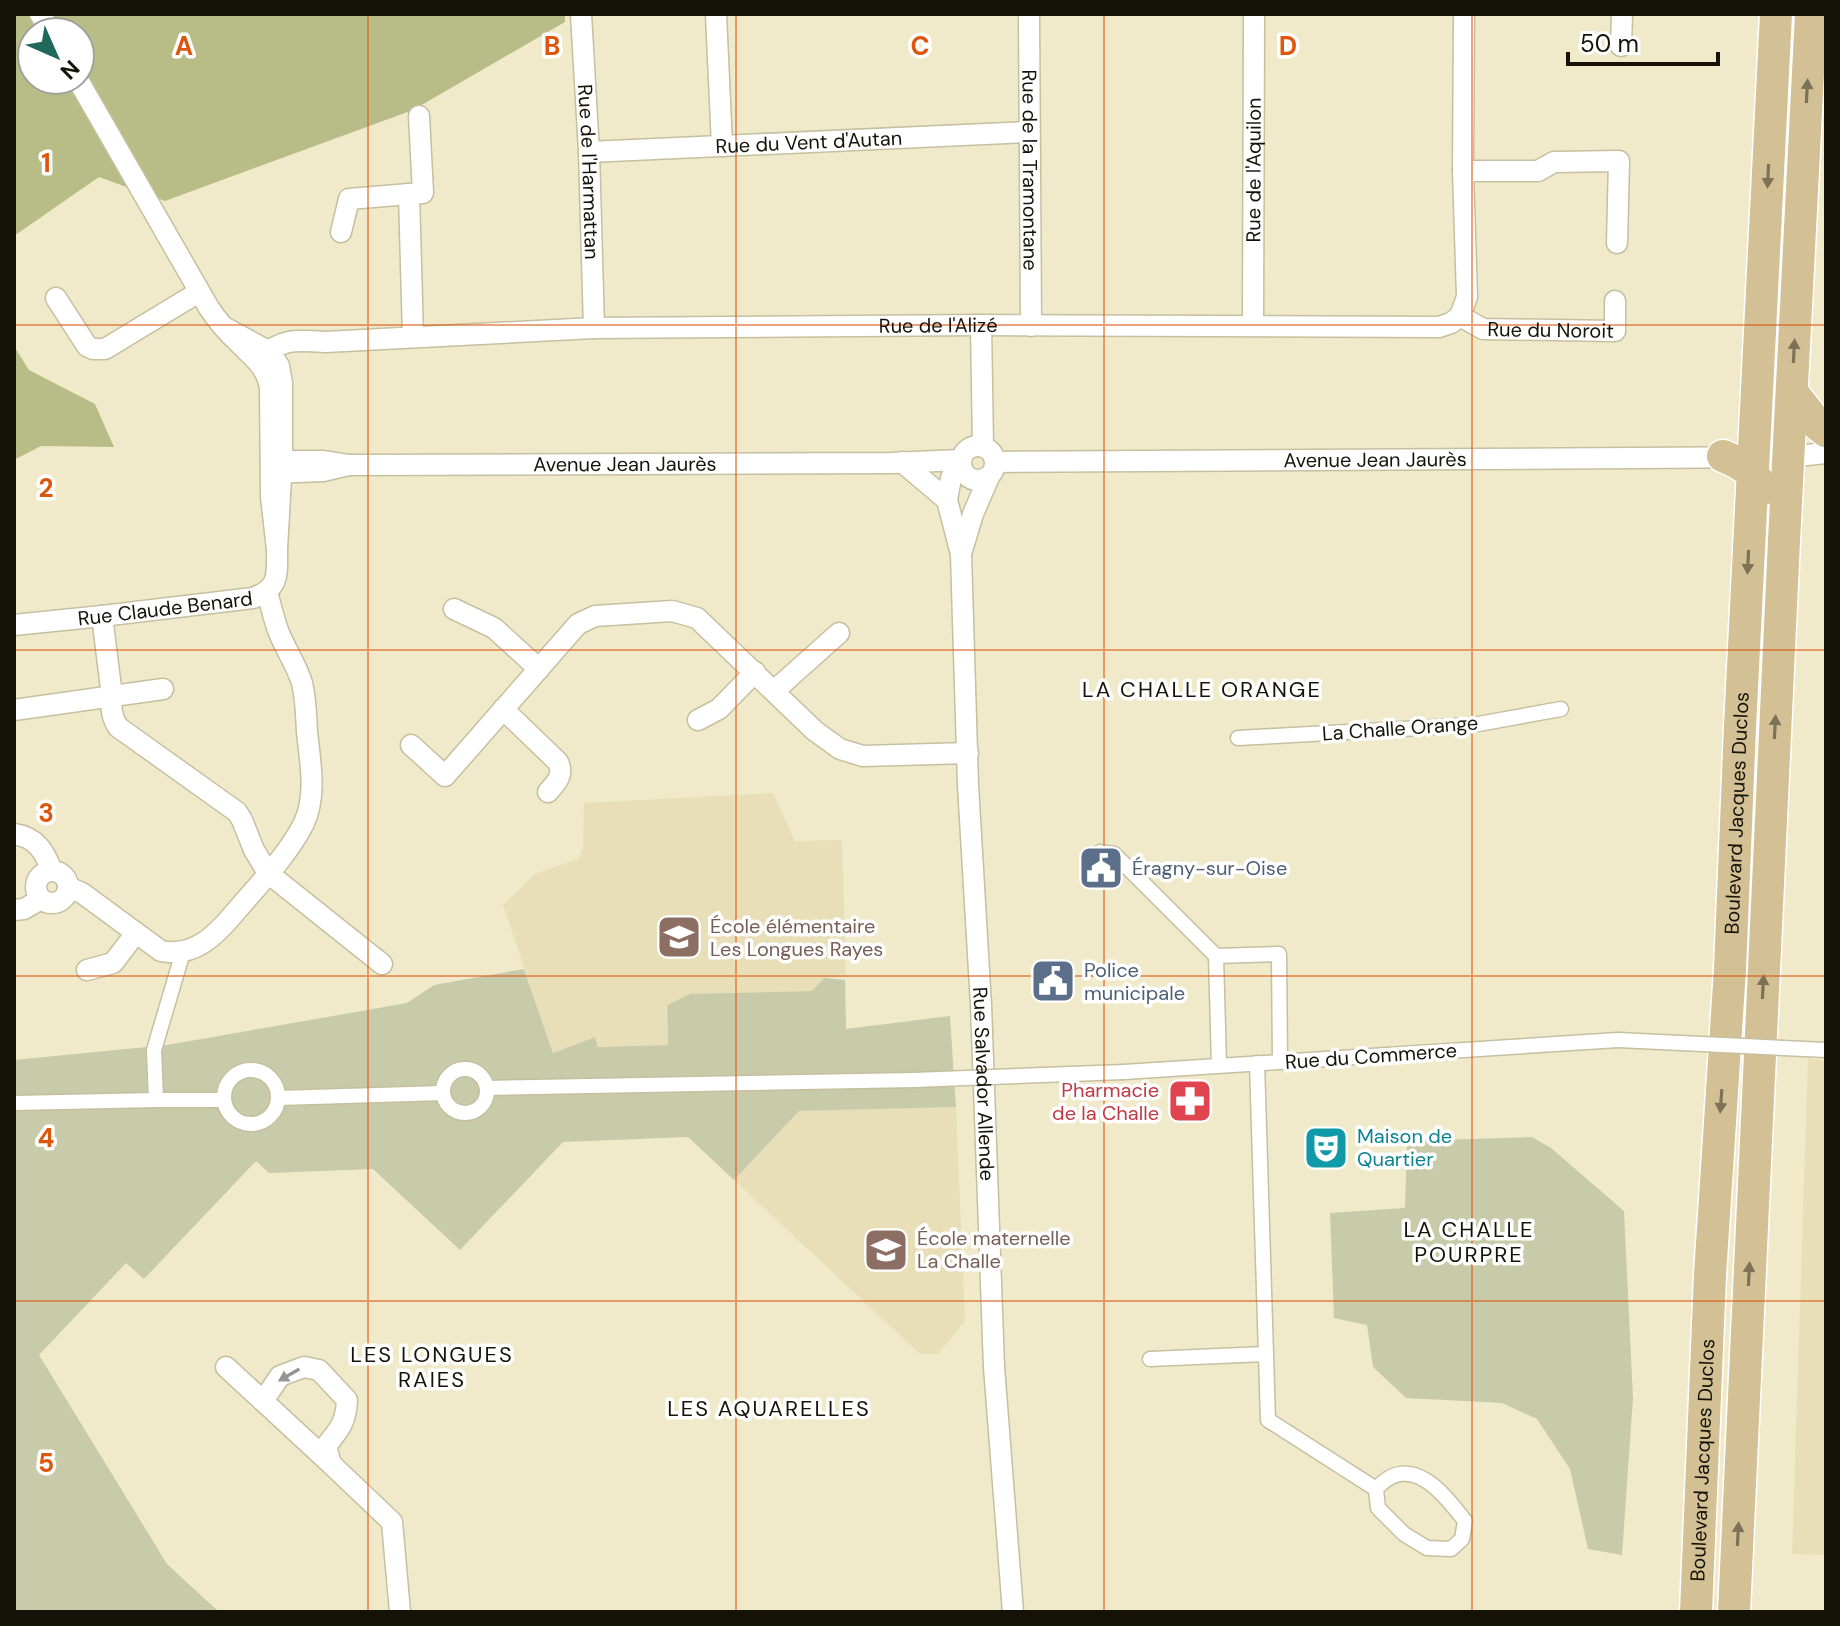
<svg xmlns="http://www.w3.org/2000/svg" width="1840" height="1626" viewBox="0 0 1840 1626" font-family="'DM Sans',sans-serif">
<rect width="100%" height="100%" fill="#f1eaca"/>
<g fill="#e8dfb8">
<path d="M773 793 795 841 842 840 846 977 824 978 813 991 690 995 666 1006 668 1045 598 1047 595 1037 553 1053 503 905 535 874 578 859 583 848 584 803Z"/>
<path d="M1808 1058 1826 1061V1555L1792 1554Z"/>
<path d="M956 1107 965 1321 938 1354H920L734 1180 799 1111Z"/>
</g>
<g fill="#c7cba9">
<path d="M524 969 553 1053 595 1037 598 1047 668 1045 667 1005 690 994 812 991 824 978 845 980 846 1029 950 1016 956 1107 799 1111 734 1180 688 1137 563 1142 460 1250 373 1169 269 1173 256 1161 144 1279 126 1263 39 1355 167 1564 219 1612H14V1060L167 1045 407 1003 434 985Z"/>
<path d="M1532 1137 1551 1148 1624 1211 1633 1398 1622 1555 1588 1549 1570 1469 1537 1419 1502 1403 1406 1398 1373 1367 1367 1325 1334 1318 1330 1213 1405 1208 1407 1141Z"/>
</g>
<g fill="#b8bd88" fill-rule="evenodd">
<path d="M14 14H565V22L413 110 165 201 99 177 14 236ZM32 32H80V80H32Z"/>
<path d="M14 346 29 370 95 404 114 447 41 446 14 460Z"/>
</g>
<g fill="none" stroke-linecap="round" stroke-linejoin="round">
<g stroke="#c6bfa0" stroke-width="17">
<g id="pedestrian">
<path d="M1238 738 1473 725 1561 709"/>
<path d="M1100 852 1114 854 1216 956"/>
<path d="M183 952 154 1050 156 1100H224"/>
<path d="M1257 1063 1268 1420 1376 1489 1378 1508 1404 1534 1427 1548 1451 1549 1462 1539 1465 1521C1443 1492 1410 1451 1376 1489"/>
<path d="M1219 1065 1216 956 1279 954 1280 1062"/>
<circle cx="465" cy="1091" r="22"/>
<circle cx="251" cy="1097" r="27"/>
<path d="M1124 1072 1618 1040"/>
<path d="M487 1088 914 1080"/>
<path d="M279 1098 443 1093"/>
<path d="M14 1103 156 1100"/>
<path d="M1150 1359 1265 1354"/>
</g>
</g>
<g stroke="#c6bfa0" stroke-width="23">
<g id="minor">
<path d="M40 14 51 32"/>
<path id="s1" d="M581 14 589 152 594 328"/>
<path d="M716 14 722 146"/>
<path id="s2" d="M1029 14 1031 326"/>
<path d="M1621 46 1622 14"/>
<path d="M78 80 209 308C217 320 227 332 238 342 252 357 267 366 270 388L271 497 277 549 282 461V383L279 366 270 352 224 327"/>
<path id="s3" d="M589 152 1029 132"/>
<path d="M1463 171H1538L1554 162 1619 161 1617 243"/>
<path d="M341 232 349 199 409 194"/>
<path d="M56 298 87 346 93 349H105L199 292"/>
<path d="M1460 316 1467 297 1463 171 1464 14"/>
<path id="s4" d="M1460 316 1483 329 1615 331V301"/>
<path d="M981 325 983 447"/>
<path id="s5" d="M1253 326 1254 14"/>
<path d="M413 336 409 194 423 193 419 116"/>
<path id="s6" d="M258 360C280 338 296 340 325 342L594 328 981 325 1439 327 1451 323 1460 316"/>
<circle cx="978" cy="463" r="17"/>
<path d="M271 461H324L349 465 323 471 271 473"/>
<path d="M902 462 947 500"/>
<path id="s7" d="M995 462 1788 457 1826 453"/>
<path id="s8" d="M960 463 951 478 947 500 961 554 968 785 981 1005 994 1367 1013 1612"/>
<path id="s9" d="M349 465 891 463 961 460"/>
<path d="M961 554 973 514 989 477"/>
<path d="M454 609 494 628 539 669"/>
<path d="M102 616 112 696C111 708 111 716 118 727L237 812 242 820 254 850 268 873 382 964"/>
<path id="s10" d="M14 625 102 616 253 598C280 588 277 575 277 549"/>
<path d="M774 691 839 633"/>
<path d="M503 709 558 762C564 775 557 782 548 792"/>
<path d="M14 710 163 689"/>
<path d="M698 720 719 709 755 672"/>
<path d="M411 745 445 776 578 624 595 616 672 611 697 618 815 731 840 749 863 756 968 753"/>
<path d="M14 834C36 837 45 852 52 871"/>
<circle cx="52" cy="887" r="16"/>
<path d="M68 887 82 893 161 951C195 958 217 934 237 910 260 883 288 855 304 823 317 795 310 761 307 732 306 716 306 699 302 683 297 666 286 650 279 633 274 620 271 606 267 592"/>
<path d="M14 910 24 909 41 899"/>
<path d="M87 970 113 963 136 933"/>
<path d="M226 1367 263 1401"/>
<path d="M331 1464 263 1401 280 1376 304 1367 319 1370 347 1400C346 1422 340 1429 326 1446L331 1464 392 1522 400 1612"/>
</g>
</g>
<g stroke="#fff" stroke-width="35">
<g id="primary">
<path d="M1792 392 1817 424 1826 431"/>
<path d="M1723 456C1741 463 1754 472 1763 489"/>
<path id="s11" d="M1696 1612 1710 1275 1730 969 1740 727 1776 14"/>
<path d="M1734 1612 1784 541 1811 14"/>
</g>
</g>
<use href="#pedestrian" stroke="#fff" stroke-width="14"/>
<use href="#minor" stroke="#fff" stroke-width="20"/>
<use href="#primary" stroke="#d3c095" stroke-width="32"/>
<g stroke="#c6bfa0" stroke-width="17" stroke-linecap="butt">
<g id="pedestrian-bridge">
<path d="M1618 1040 1826 1050"/>
<path d="M914 1080 1124 1072"/>
</g>
</g>
<use href="#pedestrian-bridge" stroke="#fff" stroke-width="14"/>
</g>
<defs><path id="oneway-solid" d="M-6-.8H1V-3.2L6.5 0L1 3.2V.8H-6Z" transform="scale(2)"/></defs>
<g fill="#7e7256">
<use href="#oneway-solid" transform="translate(1807 91) rotate(-87)"/>
<use href="#oneway-solid" transform="translate(1768 176) rotate(93)"/>
<use href="#oneway-solid" transform="translate(1794 351) rotate(-87)"/>
<use href="#oneway-solid" transform="translate(1748 562) rotate(93)"/>
<use href="#oneway-solid" transform="translate(1775 727) rotate(-87)"/>
<use href="#oneway-solid" transform="translate(1763 987) rotate(-87)"/>
<use href="#oneway-solid" transform="translate(1721 1101) rotate(94)"/>
<use href="#oneway-solid" transform="translate(1749 1274) rotate(-87)"/>
<use href="#oneway-solid" transform="translate(1738 1534) rotate(-87)"/>
</g>
<use fill="#969590" href="#oneway-solid" transform="translate(289 1375) rotate(150)"/>
<path fill="none" stroke="#dd560c" stroke-width="2" stroke-opacity="0.55" d="M368 14V1612M736 14V1612M1104 14V1612M1472 14V1612M14 325H1826M14 650H1826M14 976H1826M14 1301H1826"/>
<defs>
<g id="civic-square" transform="scale(2.3)"><rect x="-9" y="-9" width="18" height="18" rx="4" fill="#5c6f8a" stroke="#fff"/><path d="M-.6-6.5H3V-4.5H.6V-3L4-1V1h2V6H-6V1h2V-1L-.6-3ZM-1.2 2.5V6h2.4V2.5Z" fill="#fff"/></g>
<g id="school-square" transform="scale(2.3)"><rect x="-9" y="-9" width="18" height="18" rx="4" fill="#8d6e63" stroke="#fff"/><path d="M0-5L7-2L0 1L-7-2ZM-4 1L0 2.5L4 1V4Q0 6-4 4Z" fill="#fff"/></g>
<g id="pharmacy-square" transform="scale(2.3)"><rect x="-9" y="-9" width="18" height="18" rx="4" fill="#e0444e" stroke="#fff"/><path d="M-2-6h4v4h4v4h-4v4h-4v-4h-4v-4h4Z" fill="#fff"/></g>
<g id="theatre-square" transform="scale(2.3)"><rect x="-9" y="-9" width="18" height="18" rx="4" fill="#0f9aa8" stroke="#fff"/><path d="M-5-5.5Q0-4 5-5.5V0Q5 5 0 6Q-5 5-5 0ZM-3.3-2.5H-1v1.5H-3.3ZM1-2.5H3.3v1.5H1ZM-2.8 1Q0 5.5 2.8 1Z" fill="#fff"/></g>
</defs>
<g fill-rule="evenodd">
<use href="#civic-square" x="1101" y="868"/>
<use href="#school-square" x="679" y="937"/>
<use href="#civic-square" x="1053" y="981"/>
<use href="#pharmacy-square" x="1190" y="1101"/>
<use href="#theatre-square" x="1326" y="1148"/>
<use href="#school-square" x="886" y="1250"/>
</g>
<g text-anchor="middle" stroke-width="7" stroke-linejoin="round" paint-order="stroke">
<g font-size="20" fill="#151308" stroke="#fff">
<text dy="7" stroke="none"><textPath href="#s3" startOffset="220">Rue du Vent d'Autan</textPath></text>
<text dy="7" stroke="none"><textPath href="#s2" startOffset="156">Rue de la Tramontane</textPath></text>
<text dy="7" stroke="none"><textPath href="#s5" startOffset="156">Rue de l'Aquilon</textPath></text>
<text dy="7" stroke="none"><textPath href="#s1" startOffset="158">Rue de l'Harmattan</textPath></text>
<text dy="7" stroke="none"><textPath href="#s4" startOffset="94">Rue du Noroit</textPath></text>
<text dy="7" stroke="none"><textPath href="#s6" startOffset="686">Rue de l'Alizé</textPath></text>
<text dy="7" stroke="none"><textPath href="#s7" startOffset="380">Avenue Jean Jaurès</textPath></text>
<text dy="7" stroke="none"><textPath href="#s9" startOffset="276">Avenue Jean Jaurès</textPath></text>
<text dy="7" stroke="none"><textPath href="#s10" startOffset="152">Rue Claude Benard</textPath></text>
<text transform="translate(1400 728) rotate(-4)" y="7">La Challe Orange</text>
<text dy="7" stroke="none"><textPath href="#s11" startOffset="800">Boulevard Jacques Duclos</textPath></text>
<text transform="translate(1371 1056) rotate(-4)" y="7">Rue du Commerce</text>
<text dy="7" stroke="none"><textPath href="#s8" startOffset="626">Rue Salvador Allende</textPath></text>
<text dy="7" stroke="none"><textPath href="#s11" startOffset="152">Boulevard Jacques Duclos</textPath></text>
</g>
<g font-size="20" fill="#4e5e75" stroke="#fff" text-anchor="start">
<text x="1132" y="875">Éragny-sur-Oise</text>
<text x="1084" y="977">Police<tspan x="1084" dy="23">municipale</tspan></text>
</g>
<g font-size="20" fill="#785e54" stroke="#fff" text-anchor="start">
<text x="710" y="933">École élémentaire<tspan x="710" dy="23">Les Longues Rayes</tspan></text>
<text x="917" y="1245">École maternelle<tspan x="917" dy="23">La Challe</tspan></text>
</g>
<g font-size="20" fill="#be3a42" stroke="#fff" text-anchor="end">
<text x="1159" y="1097">Pharmacie<tspan x="1159" dy="23">de la Challe</tspan></text>
</g>
<g font-size="20" fill="#0d838f" stroke="#fff" text-anchor="start">
<text x="1357" y="1143">Maison de<tspan x="1357" dy="23">Quartier</tspan></text>
</g>
<g font-size="22" letter-spacing="2" fill="#151308" stroke="#fff">
<text x="1202" y="697">LA CHALLE ORANGE</text>
<text x="1469" y="1237">LA CHALLE<tspan x="1469" dy="25">POURPRE</tspan></text>
<text x="432" y="1362">LES LONGUES<tspan x="432" dy="25">RAIES</tspan></text>
<text x="769" y="1416">LES AQUARELLES</text>
</g>
</g>
<g font-size="26" text-anchor="middle" font-weight="bold" fill="#dd560c" stroke="#fff" stroke-width="7" stroke-linejoin="round" paint-order="stroke">
<text x="184" y="55">A</text>
<text x="552" y="55">B</text>
<text x="920" y="55">C</text>
<text x="1288" y="55">D</text>
<text x="46" y="172">1</text>
<text x="46" y="497">2</text>
<text x="46" y="822">3</text>
<text x="46" y="1147">4</text>
<text x="46" y="1472">5</text>
</g>
<rect width="1840" height="1626" fill="none" stroke="#151308" stroke-width="32"/>
<g transform="translate(56 56) rotate(135)"><circle r="38" fill="#ffffff" stroke="#a1a19c" stroke-width="2"/>
<path d="M0-6L14 30L0 20L-14 30Z" fill="#21685c"/>
<text y="-12" font-size="22" font-weight="bold" text-anchor="middle" fill="#151308">N</text>
</g>
<path d="M1568 52v12h150v-12" fill="none" stroke="#151308" stroke-width="4"/>
<text x="1580" y="52" font-size="24" fill="#151308" stroke="#ffffff" stroke-width="6" paint-order="stroke">50 m</text>
</svg>
